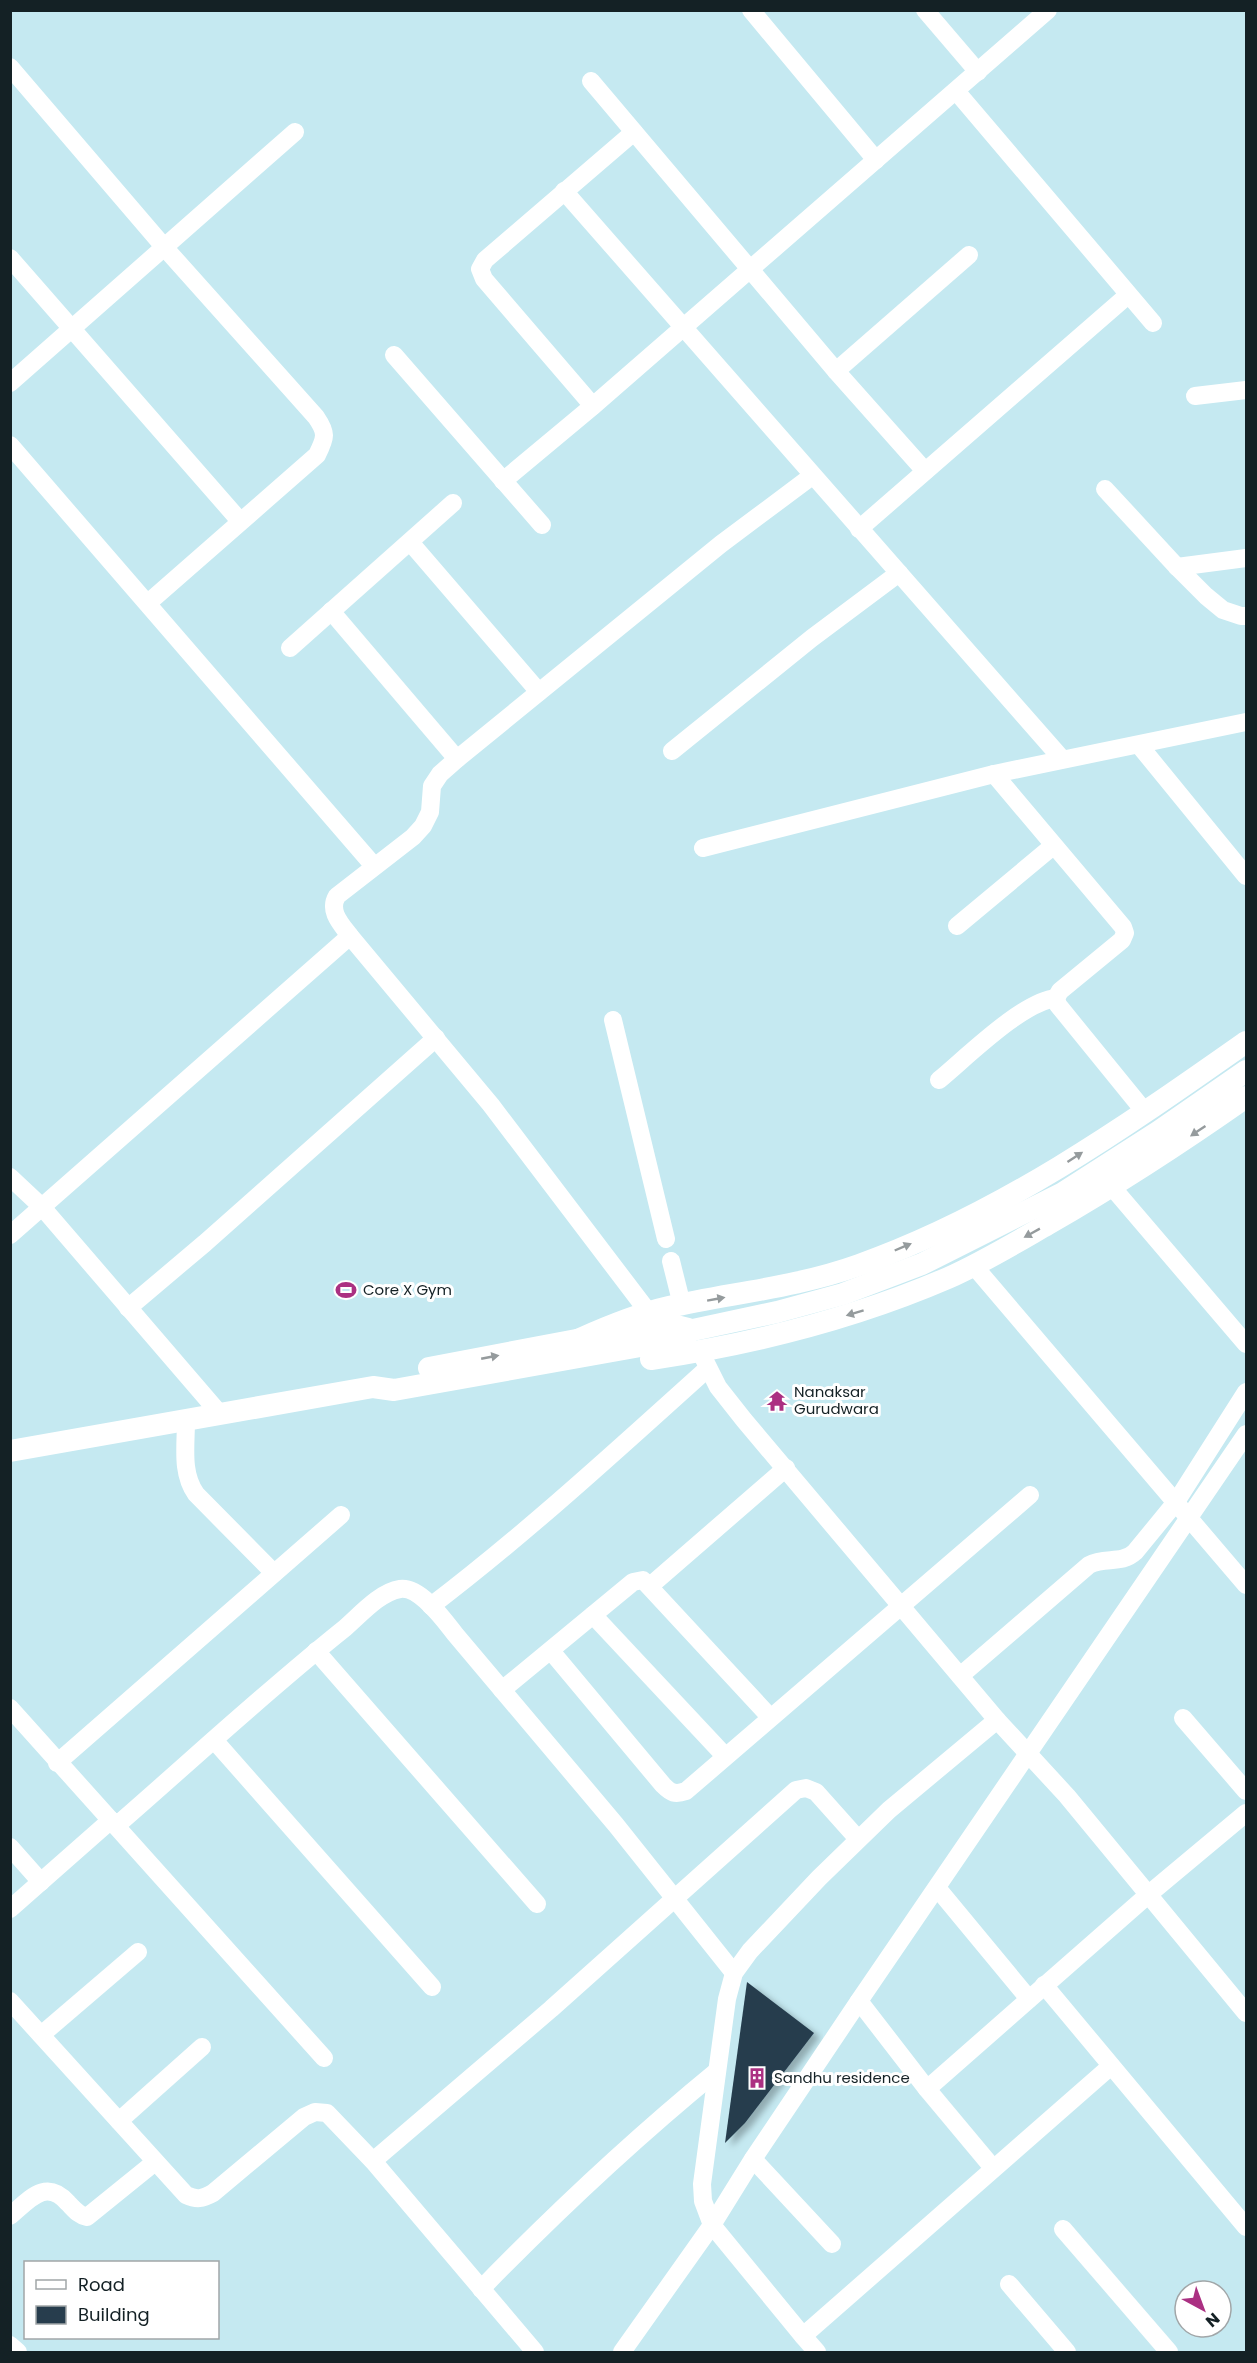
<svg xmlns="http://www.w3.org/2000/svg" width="1257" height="2363" viewBox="0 0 1257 2363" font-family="Poppins,sans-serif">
<defs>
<filter id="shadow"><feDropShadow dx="6" dy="4" stdDeviation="3" flood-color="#0004"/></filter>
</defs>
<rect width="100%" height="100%" fill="#c5e9f1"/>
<path fill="#273d4d" filter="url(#shadow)" d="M747 1982 814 2033 745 2123 725 2143Z"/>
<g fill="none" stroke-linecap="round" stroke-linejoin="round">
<g stroke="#fff" stroke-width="18">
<path d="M751 10 876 160"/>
<path d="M925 10 978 72"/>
<path d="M10 67 165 248 316 417C327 433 326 437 317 455L148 603"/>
<path d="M591 81 836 371 925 471"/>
<path d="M956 91 1153 323"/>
<path d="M564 191 1062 759"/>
<path d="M10 258 240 521"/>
<path d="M394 355 542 525"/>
<path d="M836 371 969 255"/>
<path d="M10 383 295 132"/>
<path d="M1195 396 1246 390"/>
<path d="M593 406 484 279 480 269 485 260 634 132"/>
<path d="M10 445 374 866"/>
<path d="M503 481 593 406 1048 10"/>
<path d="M1105 489 1177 567 1206 596 1223 610 1241 616H1246"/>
<path d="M859 529 1128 295"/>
<path d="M410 542 539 692"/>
<path d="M1177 567 1246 558"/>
<path d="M331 611 457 759"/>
<path d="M290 648 453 503"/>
<path d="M1139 745 1246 876"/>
<path d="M672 751 812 638 899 573"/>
<path d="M994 774 1123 927 1125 933 1122 940 1060 991 1056 998 1058 1005 1145 1112"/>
<path d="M703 848 994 774 1246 722"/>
<path d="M957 926 1053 846"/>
<path d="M613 1020 666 1239"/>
<path d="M939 1080C968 1056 1022 1002 1056 998"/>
<path d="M10 1177 42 1207 220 1414"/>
<path d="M1112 1187 1246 1344"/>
<path d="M10 1235 350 936"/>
<path d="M671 1261 682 1305"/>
<path d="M974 1266 1246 1585"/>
<path d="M128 1308 205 1243 436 1038"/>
<path d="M649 1313 491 1105 350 936C341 924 328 911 337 896L413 837 423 826 430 812 432 786 440 774 457 759 721 544 812 476"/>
<path d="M700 1351 718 1387 744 1420 997 1720 1067 1796 1246 2013"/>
<path d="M186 1420C186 1446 181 1473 196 1494L274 1573"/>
<path d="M650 1586 786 1468"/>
<path d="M431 1606C528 1532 617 1450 707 1369"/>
<path d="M593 1615 725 1756"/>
<path d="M316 1651 537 1904"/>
<path d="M551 1651 663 1785C671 1793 675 1795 686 1791L1030 1495"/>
<path d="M960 1676 1089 1565C1105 1556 1121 1565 1135 1552L1176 1502 1246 1392"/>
<path d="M502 1690 633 1582 643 1580 770 1717"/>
<path d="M10 1708 324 2058"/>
<path d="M1183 1718 1246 1791"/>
<path d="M997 1720 889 1810 819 1878 750 1951 734 1973 727 1999 702 2184 703 2201 712 2225 803 2336 1111 2066"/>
<path d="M214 1740 432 1987"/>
<path d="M57 1763 341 1515"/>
<path d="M116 1826C192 1760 266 1691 345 1628 360 1615 380 1592 400 1589 420 1586 444 1620 455 1634L616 1825 734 1973"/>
<path d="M10 1847 41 1882"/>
<path d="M938 1889 1029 1999"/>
<path d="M10 1909 111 1820"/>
<path d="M1044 1985 1246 2227"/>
<path d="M10 2001 186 2195C197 2200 202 2199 213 2193L304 2117 315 2112 327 2113 373 2161 535 2352"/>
<path d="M859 2001 927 2089 1149 1894 1246 1813"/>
<path d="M41 2035 138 1952"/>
<path d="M927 2089 993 2168"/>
<path d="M119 2121 202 2047"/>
<path d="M753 2159 832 2244"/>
<path d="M373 2161 551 2009 796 1790 806 1788 816 1792 858 1839"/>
<path d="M10 2216C30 2199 46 2178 68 2203 74 2209 78 2215 87 2217L155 2162"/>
<path d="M1063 2229 1169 2352"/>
<path d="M1009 2284 1067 2352"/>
<path d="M481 2289C556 2212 634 2139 717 2071"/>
<path d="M803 2336 817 2352"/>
<path d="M10 2345 18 2352"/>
<path d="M622 2352 712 2225 753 2159 859 2001 1246 1434"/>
</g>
<g stroke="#fff" stroke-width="22">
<path d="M580 1339C609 1326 638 1314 669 1307 732 1293 798 1287 859 1265 1000 1215 1125 1127 1246 1042"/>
<path d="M651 1359C753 1344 853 1319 948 1278 982 1263 1015 1243 1048 1224 1116 1185 1182 1142 1246 1097"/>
<path d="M429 1368 619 1332 672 1325 688 1329"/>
<path d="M10 1451 373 1387 394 1390 674 1340 693 1330 777 1312 843 1294 922 1264 1063 1193 1158 1132 1246 1071"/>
</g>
</g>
<defs><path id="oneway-solid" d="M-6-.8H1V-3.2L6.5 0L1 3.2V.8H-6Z" transform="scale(1.5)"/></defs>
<g fill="#959b9d">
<use href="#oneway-solid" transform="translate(1198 1131) rotate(146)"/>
<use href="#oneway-solid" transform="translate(1075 1157) rotate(-33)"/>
<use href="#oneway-solid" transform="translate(1032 1233) rotate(151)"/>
<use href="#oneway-solid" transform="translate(903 1247) rotate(-23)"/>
<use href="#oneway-solid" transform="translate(716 1299) rotate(-10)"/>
<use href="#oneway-solid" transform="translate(855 1313) rotate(163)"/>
<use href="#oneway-solid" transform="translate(490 1357) rotate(-11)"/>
</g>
<defs>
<g id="stadium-bare" transform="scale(1.62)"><path d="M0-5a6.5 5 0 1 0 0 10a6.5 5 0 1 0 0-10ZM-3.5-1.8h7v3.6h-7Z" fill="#ab3082" stroke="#fff" stroke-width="2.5" paint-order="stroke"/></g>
<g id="temple-bare" transform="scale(1.62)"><path d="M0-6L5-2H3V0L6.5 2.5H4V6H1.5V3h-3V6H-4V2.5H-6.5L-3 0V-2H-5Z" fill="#ab3082" stroke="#fff" stroke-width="2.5" paint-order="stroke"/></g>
<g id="building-bare" transform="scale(1.62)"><path d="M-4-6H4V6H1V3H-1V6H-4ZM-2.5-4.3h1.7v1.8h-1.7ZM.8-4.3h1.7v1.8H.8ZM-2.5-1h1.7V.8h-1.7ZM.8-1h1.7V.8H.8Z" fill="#ab3082" stroke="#fff" stroke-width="2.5" paint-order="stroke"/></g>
</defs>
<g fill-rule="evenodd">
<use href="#stadium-bare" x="346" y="1290"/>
<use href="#temple-bare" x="777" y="1401"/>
<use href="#building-bare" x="757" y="2078"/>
</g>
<g text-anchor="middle" stroke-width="6" stroke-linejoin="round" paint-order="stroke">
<g font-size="15" fill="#142125" stroke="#fff" text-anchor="start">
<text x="363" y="1295">Core X Gym</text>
<text x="794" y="1397">Nanaksar<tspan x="794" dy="17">Gurudwara</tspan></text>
<text x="774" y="2083">Sandhu residence</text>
</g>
</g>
<rect width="1257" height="2363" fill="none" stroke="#142125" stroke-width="24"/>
<rect x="24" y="2261" width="195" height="78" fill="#ffffff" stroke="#a1a6a8" stroke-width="1.5"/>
<rect x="36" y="2280" width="30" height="9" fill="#ffffff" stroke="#a1a6a8" stroke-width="1.5"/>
<text x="78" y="2291" font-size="18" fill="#142125">Road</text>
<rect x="36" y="2306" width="30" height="18" fill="#273d4d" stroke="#a1a6a8" stroke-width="1.5"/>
<text x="78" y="2321" font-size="18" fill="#142125">Building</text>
<g transform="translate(1203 2309) rotate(139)"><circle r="28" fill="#ffffff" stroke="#a1a6a8" stroke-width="1.5"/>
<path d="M0-4.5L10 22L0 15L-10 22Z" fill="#ab3082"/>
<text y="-9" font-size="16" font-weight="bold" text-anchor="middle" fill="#142125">N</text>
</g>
</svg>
